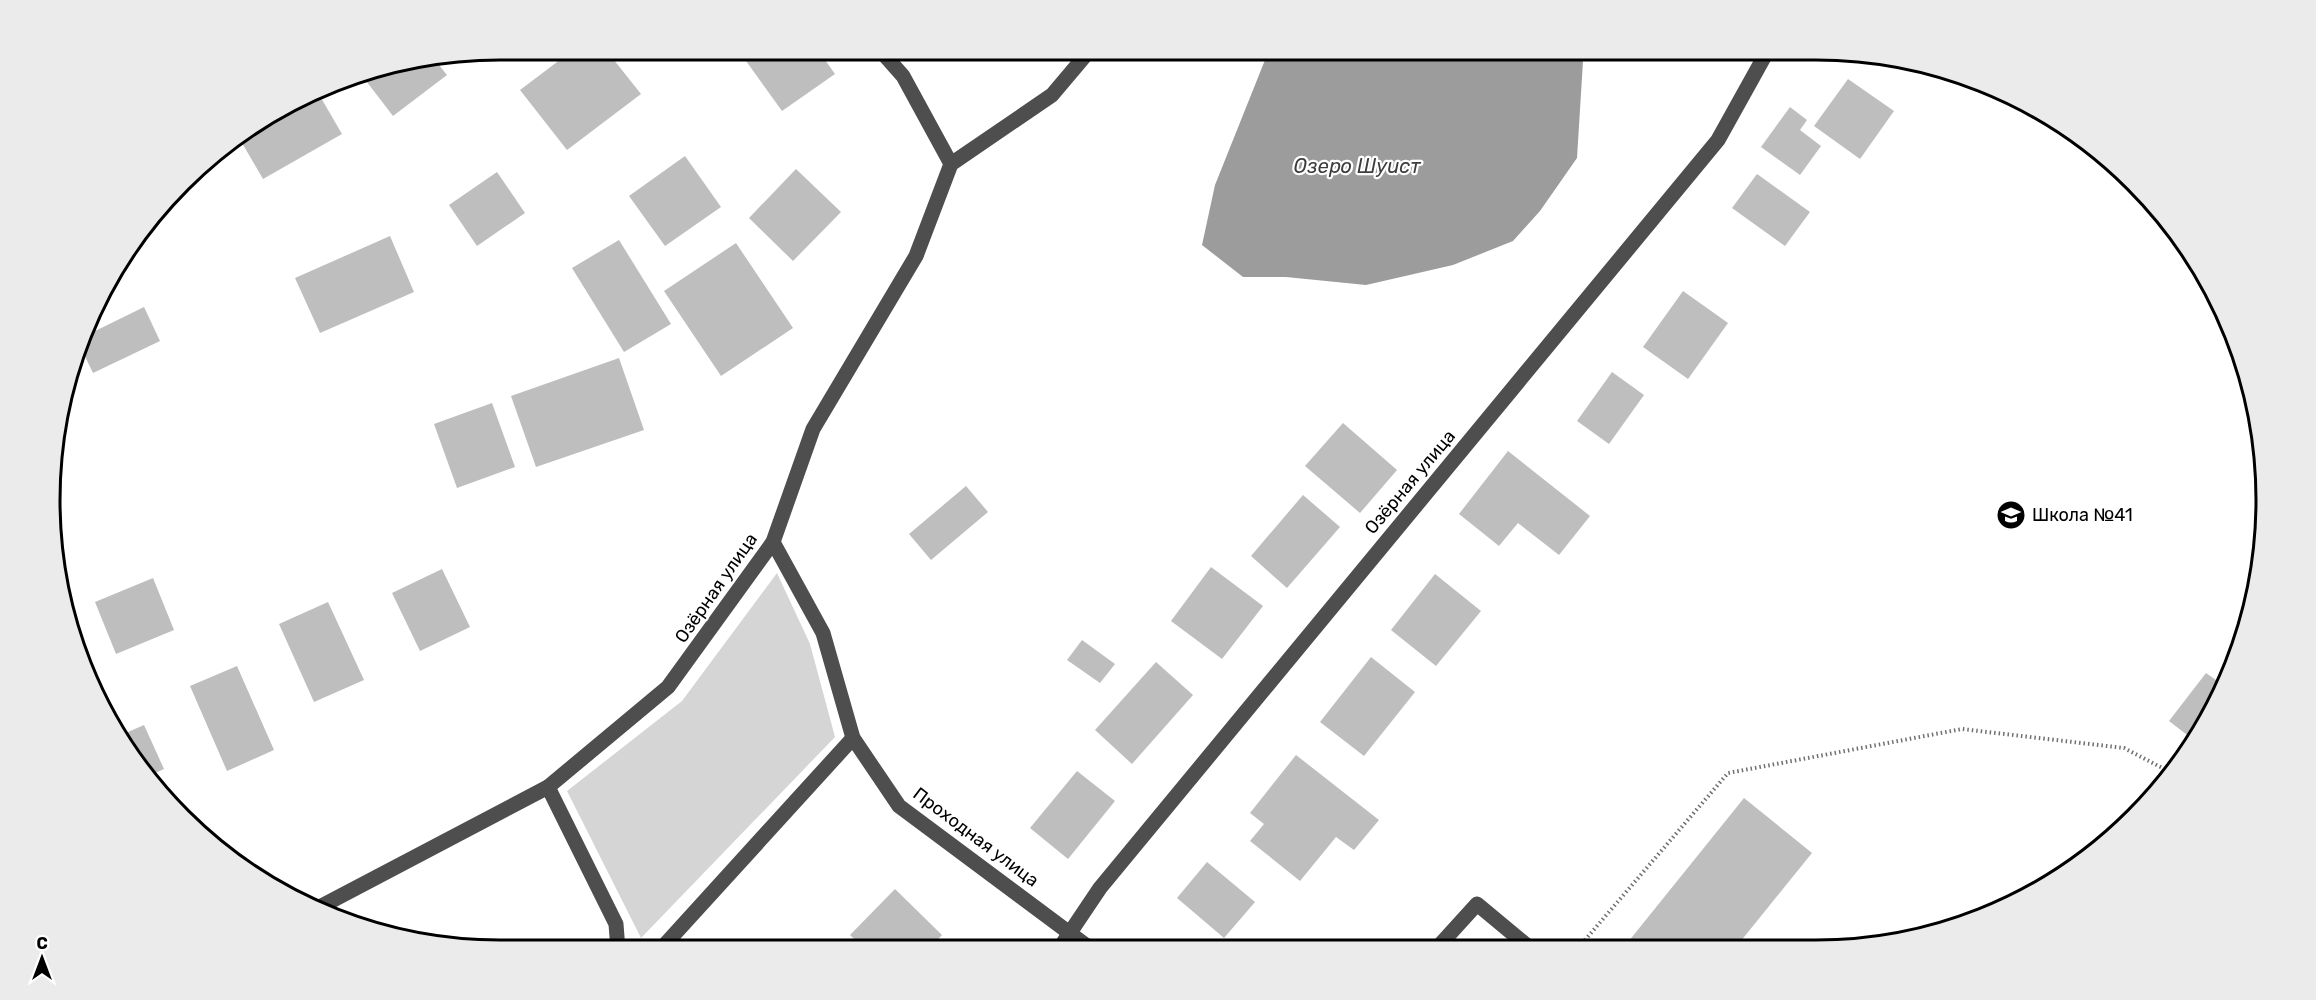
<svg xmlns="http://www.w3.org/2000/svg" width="2316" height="1000" viewBox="0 0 2316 1000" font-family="Rubik,sans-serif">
<rect width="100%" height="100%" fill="#fff"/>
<path fill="#d5d5d5" d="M777 573 810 644 835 737 641 938 567 791 682 701Z"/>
<path fill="#9c9c9c" d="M1269 50H1588L1583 61 1577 158 1540 211 1513 241 1453 265 1366 285 1286 277H1243L1202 245 1215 185Z"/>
<g fill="#bebebe">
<path d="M573 50H606L641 94 567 150 520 90Z"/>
<path d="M747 50H818L835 74 782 111 741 54Z"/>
<path d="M435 60 447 75 393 116 360 73Z"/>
<path d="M1848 79 1894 111 1860 159 1814 126Z"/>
<path d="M317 91 342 134 263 179 238 136 275 110Z"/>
<path d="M1790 107 1807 120 1800 130 1821 146 1800 175 1761 147Z"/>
<path d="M220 149 223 154 201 164 203 161Z"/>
<path d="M685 156 721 207 665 246 629 196Z"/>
<path d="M796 169 841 212 793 261 749 218Z"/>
<path d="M497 172 525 213 477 246 449 205Z"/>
<path d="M1757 174 1810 212 1785 246 1732 208Z"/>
<path d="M390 236 414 292 320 333 295 278Z"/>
<path d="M619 240 671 324 624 352 572 268Z"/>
<path d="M736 243 793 328 721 376 664 291Z"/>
<path d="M1683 291 1728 323 1688 379 1643 347Z"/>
<path d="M144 307 160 341 93 373 82 350 87 335Z"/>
<path d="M619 358 644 430 536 467 511 396Z"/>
<path d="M1612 372 1644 395 1609 444 1577 421Z"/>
<path d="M492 403 515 467 457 488 434 424Z"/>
<path d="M1343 423 1397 470 1360 513 1305 466Z"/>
<path d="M1508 451 1590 516 1559 555 1518 523 1499 546 1459 514Z"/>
<path d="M966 486 988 512 931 560 909 534Z"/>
<path d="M1303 495 1340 527 1287 588 1251 556Z"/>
<path d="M1211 567 1263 606 1222 659 1171 621Z"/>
<path d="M442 569 470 627 420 651 392 593Z"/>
<path d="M1435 574 1481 611 1436 666 1391 630Z"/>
<path d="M153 578 174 630 116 654 95 602Z"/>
<path d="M328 602 364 680 314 702 279 624Z"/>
<path d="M1082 640 1115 664 1100 683 1067 660Z"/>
<path d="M1371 657 1415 692 1364 756 1320 722Z"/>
<path d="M1156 662 1193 695 1132 764 1095 730Z"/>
<path d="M237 666 274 750 227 771 190 686Z"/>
<path d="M2206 673 2223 685 2195 741 2169 721Z"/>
<path d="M144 725 164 769 151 775 119 736Z"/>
<path d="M1296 755 1379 820 1354 850 1336 837 1300 881 1250 841 1264 824 1250 813Z"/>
<path d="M1077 771 1115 801 1068 859 1030 828Z"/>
<path d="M1744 798 1812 853 1736 947H1624Z"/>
<path d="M1207 862 1255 902 1224 938 1177 898Z"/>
<path d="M895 889 942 935 929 949H865L850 935Z"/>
<path d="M527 942 531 950H509Z"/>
</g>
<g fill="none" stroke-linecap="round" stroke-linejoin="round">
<path stroke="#707070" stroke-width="4" stroke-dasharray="1.5 3" stroke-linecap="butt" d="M1579 947 1728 773 1962 729 2124 748 2170 772"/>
<g stroke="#4e4e4e" stroke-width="15">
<path d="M880 50 903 76 951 164"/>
<path d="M773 542 823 633 853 738 899 806 1091 949"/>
<path d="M548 787 616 924 618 950"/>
<path d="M316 909 548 787 668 687 773 542 813 429 916 256 951 164 1052 95 1090 50"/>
<path d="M1437 948 1477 904 1530 948"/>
<path d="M1059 949 1100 888 1718 140 1768 50"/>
<path d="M660 950 853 738"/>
</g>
</g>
<defs>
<g id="school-disc" transform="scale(1.5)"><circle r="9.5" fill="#000" stroke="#fff"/><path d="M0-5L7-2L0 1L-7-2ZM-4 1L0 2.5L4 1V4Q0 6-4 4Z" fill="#fff"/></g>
</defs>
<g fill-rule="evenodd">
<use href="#school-disc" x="2011" y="515"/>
</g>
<g text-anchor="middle" stroke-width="4.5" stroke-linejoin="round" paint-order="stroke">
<g font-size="18" fill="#000" stroke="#fff">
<text transform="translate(1410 482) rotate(-50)" y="6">Озёрная улица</text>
<text transform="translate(716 588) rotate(-55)" y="6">Озёрная улица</text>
<text transform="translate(976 837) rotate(37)" y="6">Проходная улица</text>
</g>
<g font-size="18" fill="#000" stroke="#fff" text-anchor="start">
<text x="2032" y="521">Школа №41</text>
</g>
<g font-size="20" font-style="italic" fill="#3d3d3d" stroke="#fff">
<text x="1357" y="173">Озеро Шуист</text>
</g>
</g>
<path d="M0 0H2316V1000H0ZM500 60H1816A440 440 0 0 1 2256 500V500A440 440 0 0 1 1816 940H500A440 440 0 0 1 60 500V500A440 440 0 0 1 500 60Z" fill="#ebebeb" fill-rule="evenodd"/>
<path fill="none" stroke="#000" stroke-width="3" d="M500 60H1816A440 440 0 0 1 2256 500V500A440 440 0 0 1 1816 940H500A440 440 0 0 1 60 500V500A440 440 0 0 1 500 60Z"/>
<g transform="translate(42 958)" stroke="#ffffff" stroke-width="4.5" paint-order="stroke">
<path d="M0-4.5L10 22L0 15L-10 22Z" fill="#000000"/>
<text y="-9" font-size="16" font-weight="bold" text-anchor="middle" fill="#000000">С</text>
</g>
</svg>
